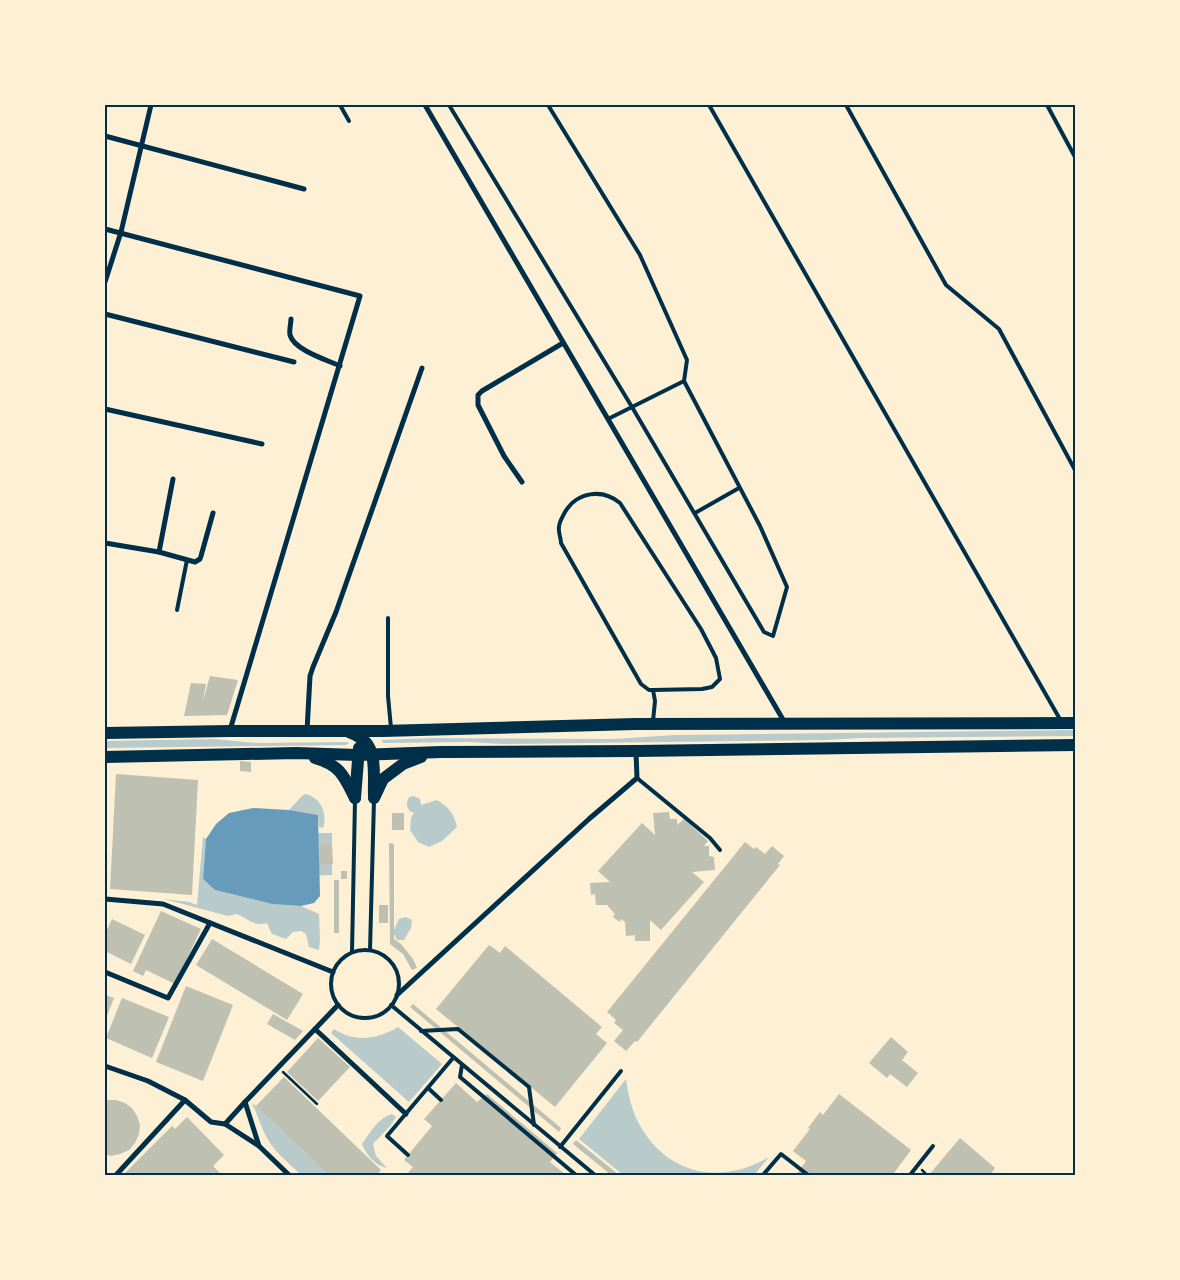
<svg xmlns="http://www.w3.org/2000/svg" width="1180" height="1280" viewBox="0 0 1180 1280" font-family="'Fira Sans',sans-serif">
<rect width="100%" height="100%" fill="#fdf0d5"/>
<g fill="#b9caca">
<path d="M1075 730V736L860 738 827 740 503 744 467 742 386 743H383L382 740 433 738 614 739 675 735Z"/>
<path d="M214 739 257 743 347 742 349 743 346 745 105 748V741Z"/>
<path d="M306 794C321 798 328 814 323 828L319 827 318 815 289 810 303 795Z"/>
<path d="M414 796 420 799 421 805 437 800C449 807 454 814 457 827L442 841 429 847 418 842 410 830 411 818 414 812H411C406 807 406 804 409 797Z"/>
<path d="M305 833H332V875L307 876Z"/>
<path d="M203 837 206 839 203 879 215 890 272 904 301 906 319 914 320 940 319 950 309 947 306 934 301 931 293 932 286 939 272 934 267 923C252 927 249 918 236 914L228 916 164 899 189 902 197 905Z"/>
<path d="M406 917 412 920 411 928 404 940H397L393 932 399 919Z"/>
<path d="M398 1027 442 1064 409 1102 331 1033 334 1029C355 1043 378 1039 398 1027Z"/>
<path d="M626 1079C628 1093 631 1107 637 1120 664 1174 719 1187 769 1157L754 1175H623L579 1139Z"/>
<path d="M252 1103 256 1106 328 1175H301C291 1165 278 1155 270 1143 262 1131 258 1116 252 1103Z"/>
<path d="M392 1114 396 1117 391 1125 373 1144 376 1156 387 1168C376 1166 366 1155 362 1144 370 1133 378 1118 392 1114Z"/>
</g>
<path fill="#669bbc" d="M253 808 289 810 318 815 320 896 314 903 301 906 272 904 215 890 203 879 206 839 216 824 229 813Z"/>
<g fill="#bec0b2">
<path d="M210 676 238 680 227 715 184 716 191 683 206 684 203 701Z"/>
<path d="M240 761 251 762V772L240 771Z"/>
<path d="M116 774 198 780 192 895 110 889Z"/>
<path d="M669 812 670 819H677V825L684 819 708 841 704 846H709V856L714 857 715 870 692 872 704 882 661 930 650 920V941H635V935L626 936 625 922 621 919 620 922 613 917 615 914 607 905H596L595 894 591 895 590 883 610 882 598 871 642 823 655 835 653 813Z"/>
<rect x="392" y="813" width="12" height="17"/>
<path d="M745 842 754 849 756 847 765 854 772 846 784 856 778 864 780 865 637 1042 635 1041 626 1051 614 1041 623 1030 614 1023 616 1020 607 1012Z"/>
<path d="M389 843 394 844V939L401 944 413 959 417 968 412 970 403 954 390 944Z"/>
<path d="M320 844H332L333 864 320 865Z"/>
<rect x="341" y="871" width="6" height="8"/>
<rect x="334" y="880" width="5" height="53"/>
<rect x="379" y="905" width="9" height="18"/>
<path d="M161 911 201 929 175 984 146 970 143 976 133 971Z"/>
<path d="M112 919 145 935 131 964 105 951V934Z"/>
<path d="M212 939 303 994 287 1020 196 965Z"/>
<path d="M489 945 500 953 505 946 602 1027 596 1034 607 1043 555 1107 436 1009Z"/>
<path d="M186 986 233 1005 203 1081 156 1062Z"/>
<path d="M105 995 114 998 105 1021Z"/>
<path d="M122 998 169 1017 152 1058 106 1038Z"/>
<path d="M413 1004 561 1128 559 1132 410 1007Z"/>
<path d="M273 1014 303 1031 295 1040 267 1024Z"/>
<path d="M891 1037 908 1052 902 1060 918 1073 907 1087 890 1074 887 1078 869 1063Z"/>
<path d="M318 1038 350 1067 318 1101 287 1072Z"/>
<path d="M284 1077 381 1170 377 1175H328L256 1106Z"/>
<path d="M456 1083 477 1102 487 1094 557 1153 550 1162 566 1175H410L408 1173 413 1167 404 1160 432 1126 424 1119Z"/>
<path d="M839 1094 911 1150 894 1173 896 1175H796L806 1161 793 1151 810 1129 808 1128 820 1112 823 1115Z"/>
<path d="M105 1100H116L125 1103 132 1108 137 1116 140 1125 139 1134 135 1143 129 1150 120 1154 111 1156 105 1154Z"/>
<path d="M187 1117 224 1155 213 1166 222 1175H123L172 1126 175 1129Z"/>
<path d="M960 1138 995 1168 990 1175H929Z"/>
<path d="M576 1140 619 1175H611L573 1144Z"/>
</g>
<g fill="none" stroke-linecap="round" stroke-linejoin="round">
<g stroke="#003049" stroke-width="2.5">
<path d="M283 1072 317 1104"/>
<path d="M922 1170 927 1175"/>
</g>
<g stroke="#003049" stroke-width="4">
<path d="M340 105 349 121"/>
<path d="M449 105 632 407 764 632 773 636 787 587 760 526 684 381 687 360 640 255 548 105"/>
<path d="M709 105 1061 721"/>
<path d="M846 105 946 285 999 329 1075 470"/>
<path d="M1047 105 1075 157"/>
<path d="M608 419 684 381"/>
<path d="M695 513 739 488"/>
<path d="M177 610 187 560"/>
<path d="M388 618V696L391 728"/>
<path d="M653 690 702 689 712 687 720 679 716 658 701 629 620 503C602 488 577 492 565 512 563 516 559 522 559 527 558 532 561 538 561 543L641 684 649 690H653L655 701 653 721"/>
<path d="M637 778 710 838 720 850"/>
<path d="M370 950 374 800"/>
<circle cx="365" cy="984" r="34"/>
<path d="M352 952 355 800"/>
<path d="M391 1005 595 1175"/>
<path d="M421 1031 458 1029 529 1087 534 1125"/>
<path d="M462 1065 460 1077 576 1175"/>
<path d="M428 1088 441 1100"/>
<path d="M560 1147 621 1071"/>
<path d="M408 1155 387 1136 453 1058"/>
<path d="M763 1175 781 1154 808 1175"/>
<path d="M910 1175 933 1146"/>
</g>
<g stroke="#003049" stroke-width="5">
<path d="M425 105 785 723"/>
<path d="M105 136 304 189"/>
<path d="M105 229 360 296 230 730"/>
<path d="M105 282 121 232 151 105"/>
<path d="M105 314 294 362"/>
<path d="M291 319C291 323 289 330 290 335 294 350 327 360 340 366"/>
<path d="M105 409 262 444"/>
<path d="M522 482 504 456 478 405V395L482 391 563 343"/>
<path d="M105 543 159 552 195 562 200 559 201 556 213 513"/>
<path d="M159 552 173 479"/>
<path d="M307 731 310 676 313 667 336 612 422 368"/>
<path d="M105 899 163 904 333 972"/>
<path d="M105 972 168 998 210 923"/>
<path d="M397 995 589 819 637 778 636 752"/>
<path d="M315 1029 406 1114"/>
<path d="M105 1066 148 1081 185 1100 211 1122 225 1124 259 1146 289 1175"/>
<path d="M245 1102 259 1146"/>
<path d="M225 1124 245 1102 338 1005"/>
<path d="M116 1175 185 1100"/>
</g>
<g stroke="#003049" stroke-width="12">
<path d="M349 732C380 742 373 770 374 795"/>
<path d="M105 733 230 731H383L635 724 1075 723"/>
<path d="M105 757 296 753 358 755 441 752 636 751 1075 745"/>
<path d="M315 758C340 765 344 776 355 798"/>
<path d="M355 798 359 748"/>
<path d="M374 798 383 779 403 764 421 757"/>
</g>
</g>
<rect width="1180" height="1280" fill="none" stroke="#fdf0d5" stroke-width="212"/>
<rect x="106" y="106" width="968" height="1068" fill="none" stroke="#003049" stroke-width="2"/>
</svg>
